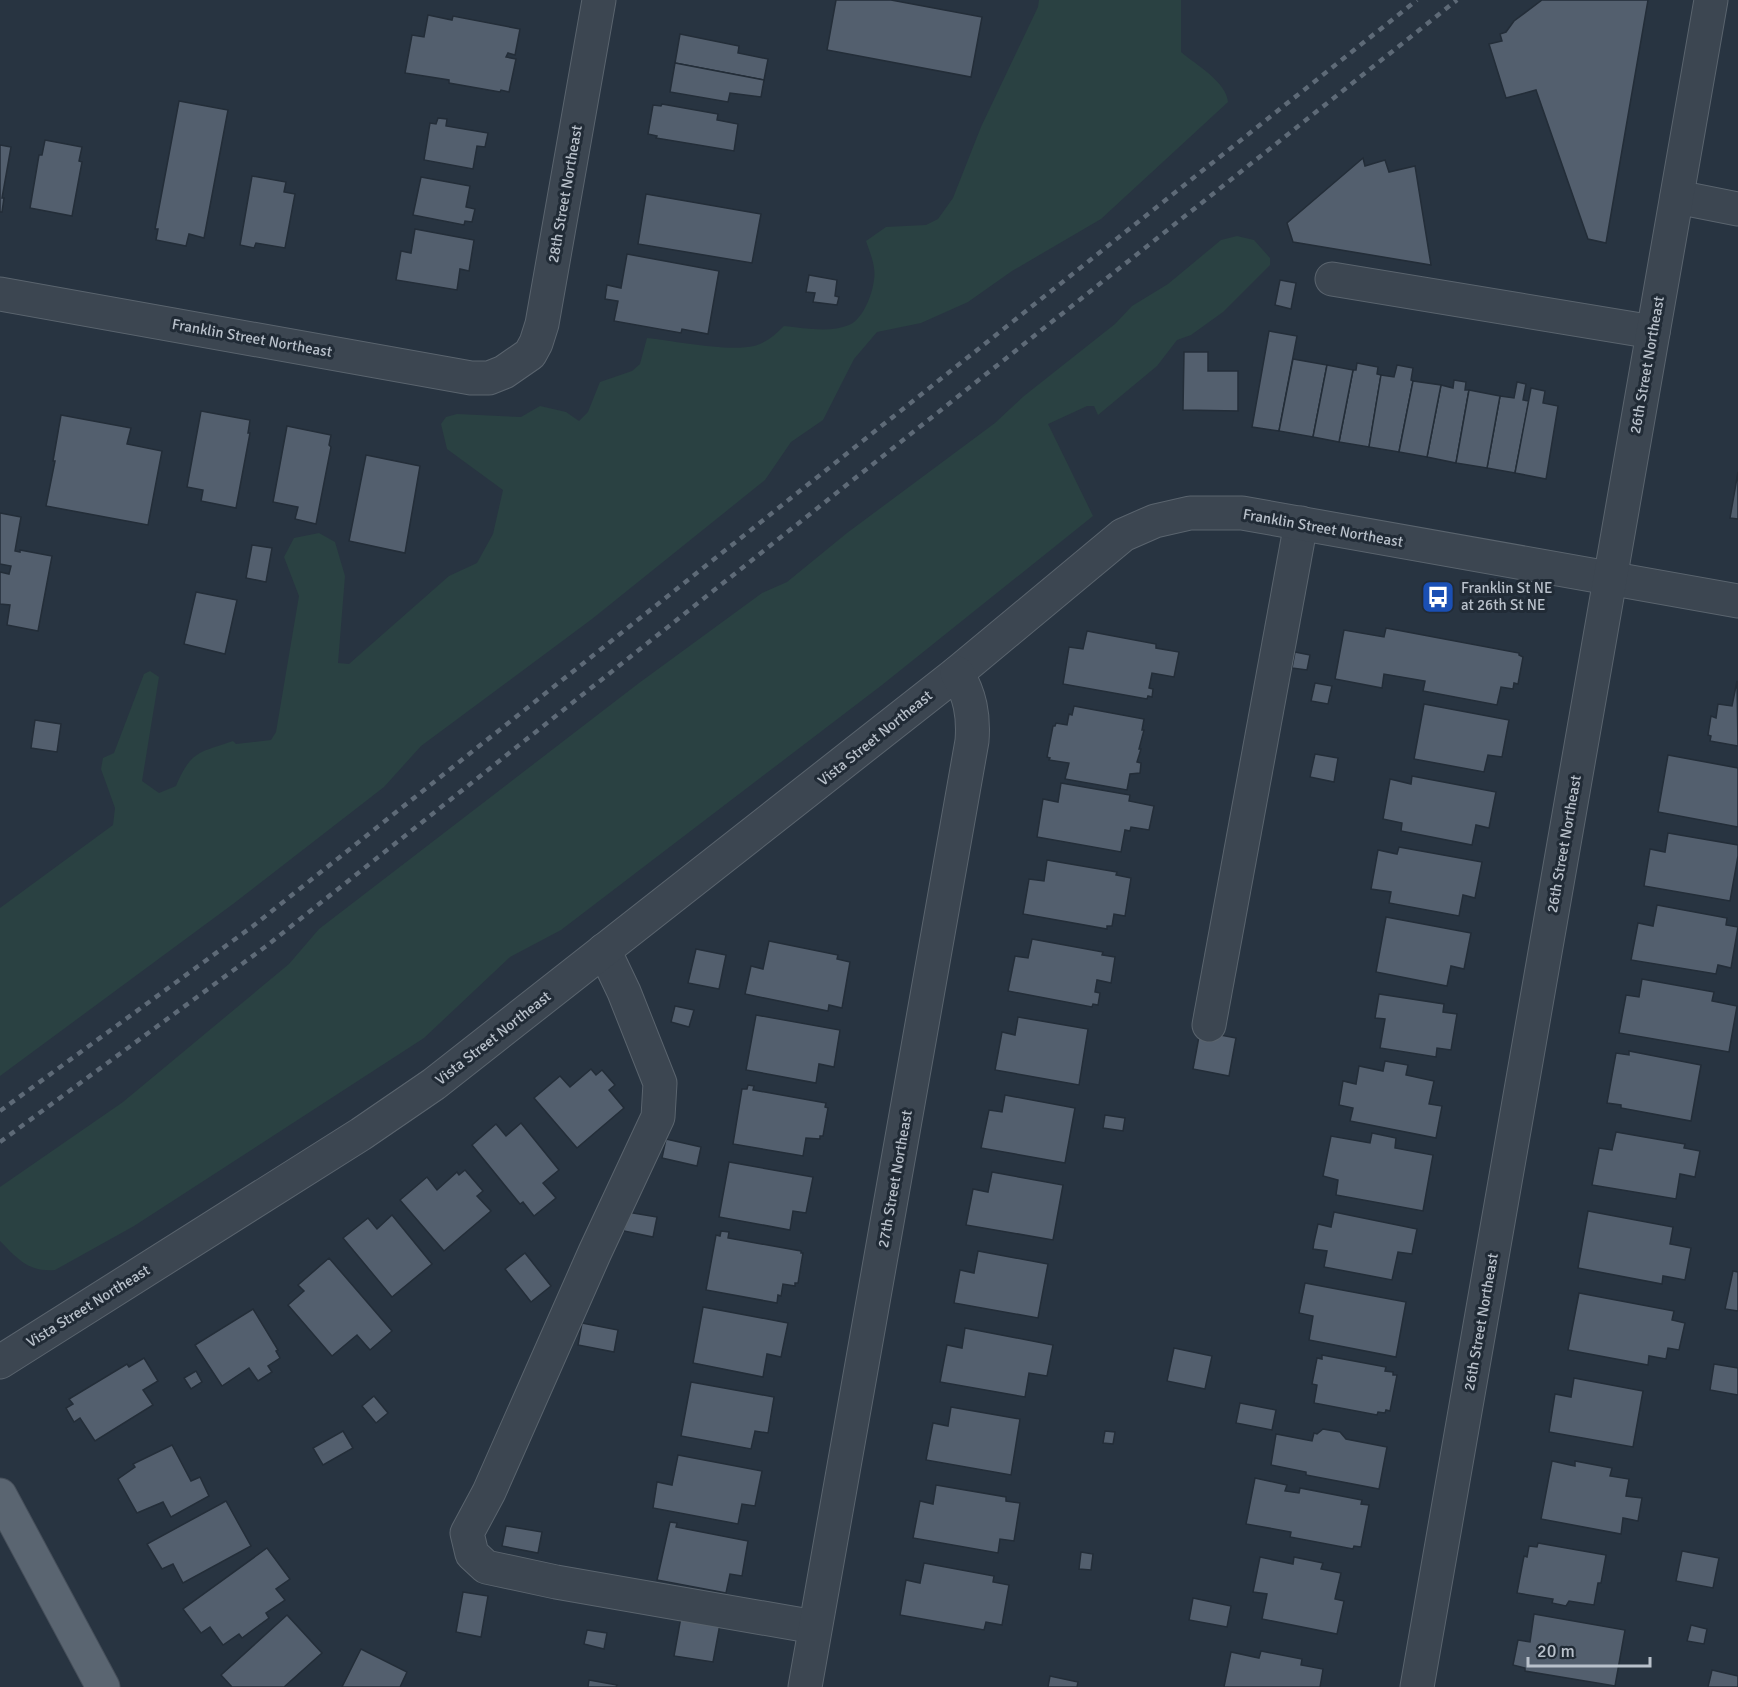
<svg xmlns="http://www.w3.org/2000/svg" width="1738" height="1687" viewBox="0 0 1738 1687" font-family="Signika,sans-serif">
<rect width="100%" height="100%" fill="#283441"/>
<g fill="#2a4142">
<path d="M1039 0H1181V52C1196 65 1226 81 1228 102L1101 219 1012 271 968 302 921 323 877 332 854 359 823 420 791 442 765 480 592 619 421 746 384 787 233 904 0 1076V908L113 825 115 808 101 769 103 758 114 753 144 674 150 671 159 677 142 781 159 793 176 786C191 751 198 753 233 741L236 744 271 740 276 732 299 596 284 557 294 538 319 533 335 542 345 576 338 663 349 664 449 576 477 563 493 534 503 490 447 449 441 424 446 417 457 414 521 417 540 406 566 412 579 421 588 412 600 382 632 371 640 364 647 338C675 341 728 352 754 346 766 343 775 335 784 326 804 328 830 333 849 325 865 319 877 284 874 268 873 259 869 250 866 241L886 227 926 225 938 219 953 198 981 127 1038 7Z"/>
<path d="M1237 236 1254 240 1270 258V265L1223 312 1191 335 1177 340 1157 366 1098 415 1094 406H1087L1048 424 1093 516 882 685 561 930 510 957 424 1038 134 1226 55 1270C28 1272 18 1259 0 1241V1187L123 1102 289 964 319 929 639 683 762 593 787 582 847 533 995 423 1024 396 1115 324 1132 306 1168 284 1221 240Z"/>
</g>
<g fill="#535f6e" stroke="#232d38" stroke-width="1.5">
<path d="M836 0H891L982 17 971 77 827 50Z"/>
<path d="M1542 0H1648L1606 243 1588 239 1536 90 1506 98 1489 44 1502 41 1500 34 1506 32 1514 21Z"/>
<path d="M428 15 452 20 453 16 520 29 515 55 508 53 506 57 516 59 509 92 501 90 500 92 449 83V80L405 73 412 35 424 37Z"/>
<path d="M680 34 739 46 738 53 768 59 764 80 675 63Z"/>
<path d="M675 63 764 80 761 97 730 93 728 102 670 92Z"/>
<path d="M179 101 228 110 204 238 189 234 186 246 156 240 158 229H155Z"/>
<path d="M662 104 718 114 717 120 738 124 734 151 656 138 657 136 648 134 653 105 661 106Z"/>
<path d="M438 118 447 119 446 126 488 133 485 147 477 146 473 169 424 160 430 123 436 124Z"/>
<path d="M45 140 82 147 79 161 82 162 72 216 30 208 39 155H42Z"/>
<path d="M0 145 11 147 2 198H4L2 212H0Z"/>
<path d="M1363 158 1365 166 1385 160 1389 172 1415 166 1431 265 1293 242 1287 223Z"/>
<path d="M252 176 286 182 284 192 295 194 285 248 256 243 254 248 240 245Z"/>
<path d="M421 177 470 186 466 207 475 209 472 222 465 221 464 225 413 215Z"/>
<path d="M646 194 761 214 752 263 638 244Z"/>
<path d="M415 229 474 240 469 271 460 269 457 290 396 280 401 251 411 253Z"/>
<path d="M627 254 719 271 708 334 682 329 681 333 614 321 618 301 605 299 607 285 621 288Z"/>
<path d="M809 275 837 280 835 296 839 297 837 305 813 302 815 293 806 292Z"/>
<path d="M1280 280 1296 283 1291 309 1275 305Z"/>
<path d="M1269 331 1297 336 1279 431 1252 427Z"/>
<path d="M1184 352H1208V371H1238V411L1183 410Z"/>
<path d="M1293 359 1327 365 1313 437 1279 431Z"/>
<path d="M1357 363 1378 367 1377 374 1381 375 1369 447 1339 442 1353 370H1356Z"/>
<path d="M1327 365 1353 370 1339 442 1313 437Z"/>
<path d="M1397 365 1413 368 1411 380 1413 381 1399 452 1369 447 1381 375 1394 377Z"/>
<path d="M1454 380 1466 382 1465 390H1469L1456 463 1427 457 1441 385 1453 388Z"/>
<path d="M1413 381 1441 385 1427 457 1399 452Z"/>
<path d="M1517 382 1526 384 1523 400 1529 401 1515 473 1487 468 1500 396 1514 398Z"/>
<path d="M1531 388 1545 391 1543 403 1558 406 1546 479 1515 473Z"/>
<path d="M1469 390 1500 396 1487 468 1456 463Z"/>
<path d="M201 411 250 420 248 433H250L236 508 201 501 203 490 187 487Z"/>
<path d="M61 415 131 428 127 444 162 451 148 525 46 506 55 461H53Z"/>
<path d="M287 426 331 435 329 445 331 447 316 524 295 519 298 507 273 502Z"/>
<path d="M366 455 420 466 405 553 349 541Z"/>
<path d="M1738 472V519L1730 518Z"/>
<path d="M0 513 21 517 15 551 20 552V550L52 556 38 631 7 625 10 605 0 604V572L9 574 11 566 0 564Z"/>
<path d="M252 545 272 548 266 582 246 578Z"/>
<path d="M196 592 237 600 225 654 184 644Z"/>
<path d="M1386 628 1519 653V655L1523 657 1518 684 1514 683 1513 689 1501 687 1497 705 1423 691 1425 681 1384 674 1382 688 1335 679 1344 630 1384 637Z"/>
<path d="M1087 631 1156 644V648L1179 652 1174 677 1152 673 1149 688 1153 689 1152 697 1148 696 1147 699 1063 684 1069 647 1083 649Z"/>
<path d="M1295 652 1310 655 1307 670 1292 668Z"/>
<path d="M1737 681 1738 746 1710 741 1711 736 1708 735 1711 716 1716 718 1718 704 1732 706Z"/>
<path d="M1315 683 1332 686 1328 704 1311 701Z"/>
<path d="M1424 704 1509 720 1502 757 1488 755 1484 772 1414 759Z"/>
<path d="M1074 706 1144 719 1142 730H1144L1139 749H1141L1137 762 1141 763 1140 773 1130 774 1127 790 1065 779 1069 763 1049 760 1050 758 1047 757 1053 726H1055L1056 723 1067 725 1069 714 1072 715Z"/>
<path d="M35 720 61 724 57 752 31 748Z"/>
<path d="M1315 754 1338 758 1334 782 1310 777Z"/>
<path d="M1668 755 1738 768V827L1658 812Z"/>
<path d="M1412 776 1496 792 1489 828 1476 825 1472 845 1401 831 1402 823 1383 819 1390 779 1411 784Z"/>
<path d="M1061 783 1130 795 1129 801 1154 806 1149 830 1131 827 1130 831 1125 830 1121 852 1037 837 1043 799 1058 802Z"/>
<path d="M1668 833 1738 845V856L1730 901 1644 886 1650 849 1665 852Z"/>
<path d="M1399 847 1482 862 1475 898 1463 895 1459 916 1389 903 1391 892 1371 889 1378 850 1397 854Z"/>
<path d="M1047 860 1117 872 1116 875 1131 878 1125 916 1114 914 1112 926H1107V929L1023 914 1029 879 1044 881Z"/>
<path d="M1657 905 1727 918 1726 925 1738 927 1731 968 1718 965 1716 974 1631 960 1638 923 1653 926Z"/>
<path d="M1386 917 1471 933 1464 969 1451 966 1447 986 1376 972Z"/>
<path d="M1032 939 1103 952 1102 955 1115 957 1111 983 1097 980 1095 992 1100 993 1098 1005 1093 1004 1092 1007 1008 991 1015 956 1028 958Z"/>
<path d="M769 941 838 955 837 959 850 962 842 1008 829 1005 828 1011 745 994 751 966 763 969Z"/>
<path d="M696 949 726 955 719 989 688 983Z"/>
<path d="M1642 979 1714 992 1712 1001 1737 1006 1729 1052 1619 1033 1626 995 1639 997Z"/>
<path d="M1379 994 1444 1004 1443 1012 1457 1014 1451 1050 1437 1048 1436 1057 1380 1048 1385 1019 1375 1018Z"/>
<path d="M675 1006 694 1010 689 1027 671 1022Z"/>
<path d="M756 1015 840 1030 834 1067 819 1064 816 1083 746 1070Z"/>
<path d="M1018 1017 1088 1029 1079 1085 995 1070 1002 1032 1015 1035Z"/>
<path d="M1200 1031 1236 1038 1229 1076 1193 1069Z"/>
<path d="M1629 1051 1701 1065 1691 1121 1621 1108V1105L1607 1103 1616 1053 1629 1055Z"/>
<path d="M1385 1061 1408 1065 1406 1075 1434 1081 1429 1104 1442 1106 1436 1138 1350 1121 1353 1108 1339 1105 1343 1081 1356 1084 1359 1066 1383 1071Z"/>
<path d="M591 1069 596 1075 602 1070 615 1085 609 1090 624 1108 577 1148 534 1098 560 1076 570 1087Z"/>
<path d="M748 1085 754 1086 753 1090 826 1103 825 1107 828 1108 823 1136H820V1139L806 1138 803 1156 733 1144 742 1089H747Z"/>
<path d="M1005 1095 1075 1108 1065 1163 981 1148 989 1110 1002 1112Z"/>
<path d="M1105 1115 1125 1118 1123 1131 1103 1128Z"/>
<path d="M521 1123 559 1170 543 1183 556 1198 534 1216 523 1202 520 1204 472 1145 496 1124 506 1136Z"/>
<path d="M1616 1132 1685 1144 1684 1148 1700 1151 1695 1177 1680 1174 1676 1199 1592 1185 1599 1148 1612 1150Z"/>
<path d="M1372 1133 1396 1138 1395 1148 1433 1155 1423 1211 1336 1195 1338 1180 1323 1176 1331 1136 1370 1143Z"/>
<path d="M666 1139 701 1147 697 1166 662 1158Z"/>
<path d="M729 1162 813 1177 806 1213 793 1211 790 1230 719 1217Z"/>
<path d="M465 1170 483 1191 477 1196 491 1211 444 1251 400 1200 427 1177 437 1190 457 1172 459 1175Z"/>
<path d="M992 1172 1063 1185 1053 1240 966 1225 973 1189 988 1192Z"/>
<path d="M1588 1211 1673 1227 1670 1244 1691 1248 1685 1280 1663 1276 1662 1284 1578 1268Z"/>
<path d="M627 1212 657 1217 653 1237 624 1231Z"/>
<path d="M1334 1212 1417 1229 1412 1254 1398 1252 1392 1280 1324 1267 1327 1251 1313 1249 1314 1242 1318 1224 1331 1227Z"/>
<path d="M392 1215 432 1264 392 1297 343 1238 368 1218 377 1229Z"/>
<path d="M721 1231 729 1232 728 1238 801 1251V1253H803L798 1283H795V1286L783 1284 781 1296 778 1295 777 1303 706 1290 716 1235 720 1236Z"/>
<path d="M978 1251 1048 1264 1038 1318 954 1303 960 1270 974 1273Z"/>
<path d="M525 1253 551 1286 531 1302 505 1269Z"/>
<path d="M329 1258 392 1331 370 1350 357 1335 332 1356 288 1305 304 1291 298 1285Z"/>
<path d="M1733 1271 1738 1272V1311L1725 1309Z"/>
<path d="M1305 1283 1406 1302 1396 1357 1309 1340 1313 1316 1299 1313Z"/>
<path d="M1579 1293 1674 1311 1672 1320 1685 1323 1679 1350 1668 1348 1666 1359 1649 1356 1648 1365 1568 1350Z"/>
<path d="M703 1307 788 1323 781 1357 767 1354 763 1377 693 1363Z"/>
<path d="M253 1309 278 1350 276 1351 280 1358 268 1366 272 1372 258 1381 249 1368 222 1386 195 1345Z"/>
<path d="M582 1323 618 1330 614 1352 578 1345Z"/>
<path d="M965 1328 1053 1345 1047 1376 1029 1373 1025 1397 940 1382 947 1345 962 1348Z"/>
<path d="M1174 1348 1212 1356 1205 1389 1167 1381Z"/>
<path d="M1322 1355 1386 1367 1385 1371 1393 1372V1375H1397L1390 1411 1386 1410 1385 1413 1378 1412 1377 1415 1314 1403 1317 1385 1312 1384 1317 1358 1322 1359Z"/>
<path d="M144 1358 158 1381 143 1390 153 1405 95 1441 80 1418 74 1422 66 1408 73 1404 69 1399 127 1364 129 1367Z"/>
<path d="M1714 1364 1738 1368V1395L1710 1390Z"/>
<path d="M196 1371 202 1382 191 1389 184 1378Z"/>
<path d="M1574 1378 1643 1391 1633 1447 1549 1432 1555 1394 1571 1397Z"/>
<path d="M691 1382 774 1397 768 1433 755 1431 751 1449 681 1436Z"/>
<path d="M374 1396 388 1413 376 1423 362 1406Z"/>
<path d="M1240 1403 1276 1410 1272 1430 1236 1423Z"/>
<path d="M951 1407 1020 1419 1011 1475 926 1460 933 1423 948 1426Z"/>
<path d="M1323 1429 1340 1432 1346 1439 1387 1447 1379 1489 1306 1475V1472L1271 1465 1276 1434 1312 1441 1314 1433 1317 1434Z"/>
<path d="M343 1431 353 1448 323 1465 313 1448Z"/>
<path d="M1105 1431 1115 1432 1113 1444 1103 1443Z"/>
<path d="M172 1445 191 1481 200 1477 209 1496 171 1517 163 1502 137 1513 118 1479 135 1467 133 1464Z"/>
<path d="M678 1455 762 1471 755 1506 742 1504 738 1524 653 1508 657 1482 672 1485Z"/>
<path d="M1552 1461 1575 1466V1461L1612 1468 1610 1476 1629 1479 1626 1496 1642 1498 1638 1521 1623 1518 1621 1534 1541 1519Z"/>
<path d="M1255 1478 1287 1485 1285 1491 1299 1493 1300 1488 1362 1500 1361 1504 1369 1505 1361 1547 1354 1546 1353 1549 1290 1537 1291 1532 1246 1524Z"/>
<path d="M936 1485 1006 1497V1501L1020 1503 1014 1541 1000 1539 998 1553 913 1538 920 1501 933 1504Z"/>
<path d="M226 1501 251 1546 183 1583 173 1564 162 1569 147 1544Z"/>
<path d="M670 1522 677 1523 676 1527 748 1541 742 1576 730 1574 726 1593 657 1580Z"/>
<path d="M506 1526 542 1532 538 1553 502 1546Z"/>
<path d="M1538 1543 1606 1555 1601 1583H1598L1594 1605 1569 1601 1566 1606 1552 1603 1553 1599 1517 1593 1524 1556 1527 1557 1529 1546 1537 1547Z"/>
<path d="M267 1548 290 1579 276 1589 285 1600 266 1613 269 1618 242 1638 239 1634 223 1645 210 1627 201 1633 183 1609Z"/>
<path d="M1682 1551 1719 1558 1713 1588 1676 1581Z"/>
<path d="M1081 1552 1093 1554 1091 1570 1079 1569Z"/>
<path d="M1260 1557 1293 1564 1294 1557 1323 1563 1321 1569 1341 1573 1335 1599 1344 1601 1337 1634 1262 1619 1267 1594 1253 1592Z"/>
<path d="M924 1563 994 1576 993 1582 1009 1585 1002 1625 986 1622 984 1630 900 1615 906 1580 920 1583Z"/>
<path d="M463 1592 488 1596 481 1637 456 1632Z"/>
<path d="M1193 1598 1231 1606 1227 1627 1189 1620Z"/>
<path d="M1534 1614 1625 1630 1615 1686 1525 1671V1668L1513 1665 1518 1640 1530 1642Z"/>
<path d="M287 1615 322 1653 284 1687H232L221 1675Z"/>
<path d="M681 1617 720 1624 713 1662 674 1656Z"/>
<path d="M1691 1625 1707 1629 1704 1644 1687 1641Z"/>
<path d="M587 1630 607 1633 604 1649 584 1644Z"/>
<path d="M361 1649 407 1672 400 1687H342Z"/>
<path d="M1261 1651 1302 1659 1301 1665 1323 1669 1320 1687H1224L1231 1652 1259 1658Z"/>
<path d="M1712 1670 1738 1676V1687H1708Z"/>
<path d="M1050 1676 1078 1682 1077 1687H1048Z"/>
<path d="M589 1680 617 1685 616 1687H588Z"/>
</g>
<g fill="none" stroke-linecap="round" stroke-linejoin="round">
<g stroke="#5a646e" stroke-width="35">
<g id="minor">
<path d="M1677 197 1738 209"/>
<path d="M1332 279 1653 332"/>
<path d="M0 294 471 378H489L504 372 530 354 536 343 542 324 599 0"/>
<path d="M604 950 624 992 660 1083 658 1117 595 1252 489 1492 467 1533 472 1554 486 1567 556 1582 815 1627"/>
<path d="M1209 1025 1301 523"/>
<path d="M0 1362 361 1134 434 1084 957 673 1123 535 1155 521 1190 513H1242L1738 601"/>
<path d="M805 1687 972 741C974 715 970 695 957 673"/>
<path d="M1417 1687 1711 0"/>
</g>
</g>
<g stroke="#464f5a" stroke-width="35">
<path id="major" d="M0 1495 103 1687"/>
</g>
<use href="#minor" stroke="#3c4651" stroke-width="33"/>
<use href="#major" stroke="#5a6571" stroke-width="33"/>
<g stroke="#5e6a77" stroke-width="4.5" stroke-dasharray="6 6" stroke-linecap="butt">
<path d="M0 1111 253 926 1417 0"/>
<path d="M0 1142 265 947 1457 0"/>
</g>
</g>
<defs>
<g id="bus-square" transform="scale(1.725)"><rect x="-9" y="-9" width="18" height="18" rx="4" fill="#1a4fb4" stroke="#212b36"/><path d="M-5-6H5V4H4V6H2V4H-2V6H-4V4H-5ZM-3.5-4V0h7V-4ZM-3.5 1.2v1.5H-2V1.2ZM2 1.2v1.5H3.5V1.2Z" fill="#fff"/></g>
</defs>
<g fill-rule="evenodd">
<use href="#bus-square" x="1438" y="597"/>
</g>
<g text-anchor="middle" stroke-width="6" stroke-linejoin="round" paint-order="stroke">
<g font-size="15" fill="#b9c1cb" stroke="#212b36">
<text transform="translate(565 194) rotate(-80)" y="5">28th Street Northeast</text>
<text transform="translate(252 338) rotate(10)" y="5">Franklin Street Northeast</text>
<text transform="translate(1647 365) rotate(-80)" y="5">26th Street Northeast</text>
<text transform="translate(1323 528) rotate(10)" y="5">Franklin Street Northeast</text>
<text transform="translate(875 738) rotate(-39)" y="5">Vista Street Northeast</text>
<text transform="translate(1564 844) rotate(-80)" y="5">26th Street Northeast</text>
<text transform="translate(493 1038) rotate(-38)" y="5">Vista Street Northeast</text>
<text transform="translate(895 1179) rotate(-80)" y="5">27th Street Northeast</text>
<text transform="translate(88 1306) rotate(-32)" y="5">Vista Street Northeast</text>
<text transform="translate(1481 1322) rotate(-80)" y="5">26th Street Northeast</text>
</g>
<g font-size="15" fill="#b9c1cb" stroke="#212b36" text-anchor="start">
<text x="1461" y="593">Franklin St NE<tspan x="1461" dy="17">at 26th St NE</tspan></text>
</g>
</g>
<path d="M1528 1657v9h122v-9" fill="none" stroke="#b9c1cb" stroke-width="3"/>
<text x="1537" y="1657" font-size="18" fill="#b9c1cb" stroke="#212b36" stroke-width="4.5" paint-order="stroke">20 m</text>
</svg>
